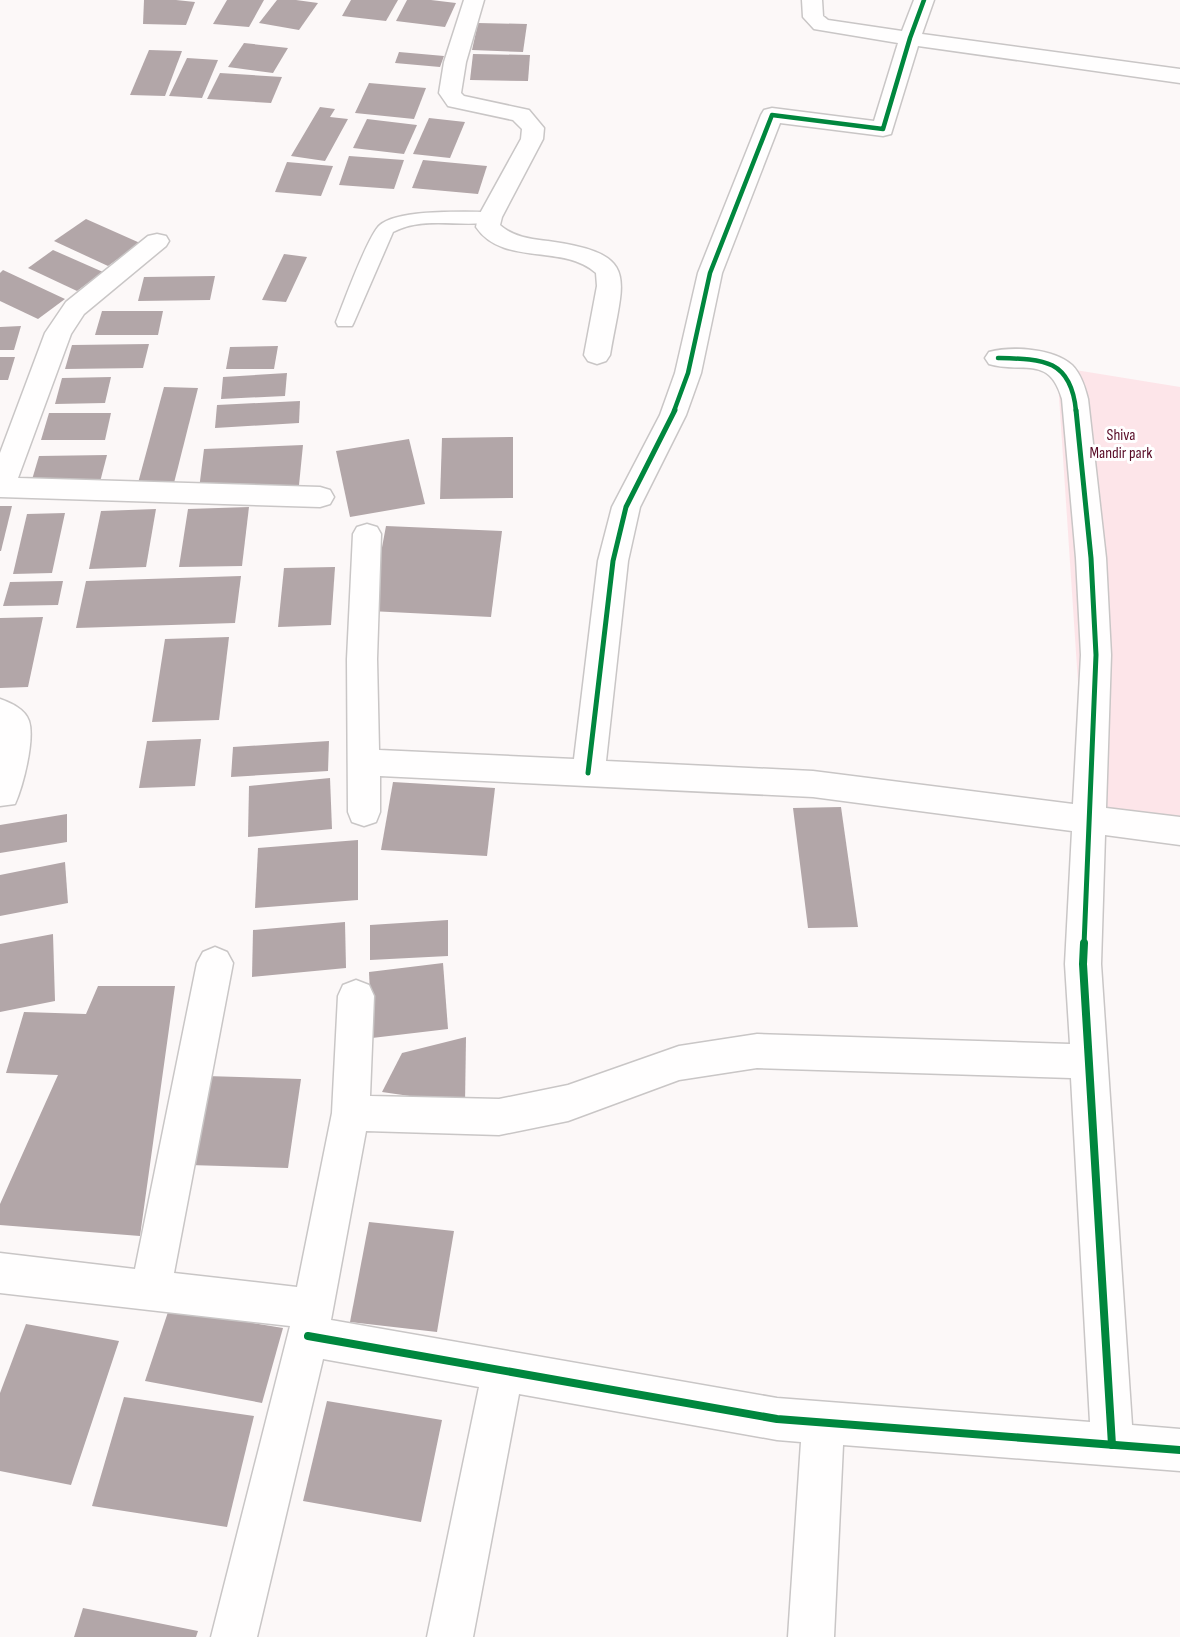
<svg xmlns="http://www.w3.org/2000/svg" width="1180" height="1637" viewBox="0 0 1180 1637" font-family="'Sofia Sans Condensed',sans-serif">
<rect width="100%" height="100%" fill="#fcf8f8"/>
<path fill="#fde5e9" d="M1057 367 1180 387V829L1087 818Z"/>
<g fill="#b2a6a8">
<path d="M144 0H176L195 2 186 25 143 24Z"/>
<path d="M227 0H264L249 27 213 24Z"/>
<path d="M277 0H296L318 3 299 30 259 23Z"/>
<path d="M351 0H398L386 21 342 16Z"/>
<path d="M407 0H431L456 3 445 27 396 21Z"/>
<path d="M478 23 527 24 523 52 472 50Z"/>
<path d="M244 43 288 48 273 73 228 67Z"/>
<path d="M149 50 182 51 165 96 130 95Z"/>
<path d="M399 52 444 56 440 67 395 63Z"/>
<path d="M473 54 530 55 528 81 470 80Z"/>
<path d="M187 58 218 60 202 98 169 96Z"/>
<path d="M220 73 282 77 271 103 207 99Z"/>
<path d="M369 83 426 88 414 119 355 113Z"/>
<path d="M320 107 335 109 330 117 348 119 325 161 291 156Z"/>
<path d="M429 118 465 122 450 158 413 154Z"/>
<path d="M367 119 417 125 404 154 353 148Z"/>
<path d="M349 156 404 160 394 189 339 185Z"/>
<path d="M423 160 487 166 478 194 412 188Z"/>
<path d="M287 162 333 166 321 196 275 192Z"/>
<path d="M86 219 140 243 108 266 54 241Z"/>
<path d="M53 250 103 272 77 291 28 268Z"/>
<path d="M284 254 307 257 286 302 262 300Z"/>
<path d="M3 270 65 299 38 319 0 301V273Z"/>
<path d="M215 276 210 300 138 301 144 277Z"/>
<path d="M102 311H163L158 335H95Z"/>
<path d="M21 326 14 350H0V327Z"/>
<path d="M149 344 143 368 65 369 72 345Z"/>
<path d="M278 346 274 369H226L230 347Z"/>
<path d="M0 357H15L8 380H0Z"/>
<path d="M287 373 285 396 221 399 223 377Z"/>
<path d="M111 377 105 403 55 404 62 378Z"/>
<path d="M164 387 198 388 174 483H138Z"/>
<path d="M300 401 299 423 215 428 217 405Z"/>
<path d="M49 413H111L105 440H41Z"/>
<path d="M513 437V498L440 499 442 438Z"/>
<path d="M409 439 425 504 350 517 336 451Z"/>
<path d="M303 445 299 485 199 489 204 449Z"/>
<path d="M107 455 100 482 31 483 39 456Z"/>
<path d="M0 506H12L1 551H0Z"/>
<path d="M249 507 242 566 179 567 188 509Z"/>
<path d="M156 509 146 567 89 569 101 511Z"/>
<path d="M65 513 52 573 13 574 27 514Z"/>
<path d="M386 526 502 531 491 617 370 611Z"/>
<path d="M335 567 331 625 278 627 284 568Z"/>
<path d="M241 576 235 623 76 628 86 581Z"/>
<path d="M63 581 58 605 3 606 10 582Z"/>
<path d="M43 617 28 687 0 688V618Z"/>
<path d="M229 637 219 720 152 722 165 639Z"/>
<path d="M201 739 195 786 139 788 147 741Z"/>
<path d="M329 741 328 771 231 777 233 747Z"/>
<path d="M330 778 332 829 248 837 249 786Z"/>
<path d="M393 782 495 788 487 856 381 850Z"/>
<path d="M841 807 858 927 808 928 793 808Z"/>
<path d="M67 814V842L0 853V825Z"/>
<path d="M358 840V900L255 908 258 848Z"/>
<path d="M65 862 68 903 0 916V875Z"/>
<path d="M448 920V956L370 960V925Z"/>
<path d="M345 922 346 968 252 977 253 930Z"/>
<path d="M53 934 55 1001 0 1012V944Z"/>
<path d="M443 963 448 1029 372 1038 369 972Z"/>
<path d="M98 986H175L140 1236 0 1225V1204L58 1075 6 1073 24 1012 86 1014Z"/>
<path d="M466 1037 465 1104 382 1092 402 1053Z"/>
<path d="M206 1076 301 1079 288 1168 189 1165Z"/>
<path d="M369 1222 454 1231 437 1332 350 1322Z"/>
<path d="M169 1309 283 1328 262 1403 145 1381Z"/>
<path d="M26 1324 119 1341 71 1485 0 1471V1393Z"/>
<path d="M124 1397 254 1416 227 1527 92 1506Z"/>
<path d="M327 1401 442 1420 421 1522 303 1501Z"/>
<path d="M83 1608 198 1631 196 1637H74Z"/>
</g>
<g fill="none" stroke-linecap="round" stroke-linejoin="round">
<g stroke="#c9c6c6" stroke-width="3">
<path id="service" d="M490 212 496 213 499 217 496 221C463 229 425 215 393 232L354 322 352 326H338L336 322C343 304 368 235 380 225 399 209 464 212 490 212Z"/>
</g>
<g stroke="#c9c6c6" stroke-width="3">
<g id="minor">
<path d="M464 0H484L466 62 461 93 464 96 529 110 544 128 543 139 502 217 500 225C513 237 531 239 548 241 642 254 623 277 610 355L606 361 597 364 588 361 584 355 597 286 596 273C563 243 503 267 476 227L478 217 521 139 522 129 513 120 448 106 439 93 444 62Z"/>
<path d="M802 0H822L823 16 828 20 902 31 914 0H934L922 34 1180 69V83L918 46 891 134 883 136 780 123 722 273 701 373 686 415 640 507 628 561 606 761 813 771 1073 804 1081 655 1076 558 1062 399C1049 354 1023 374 989 364L985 358 989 352C1012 346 1053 348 1072 365 1081 374 1085 387 1088 399L1106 558 1111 655 1106 808 1180 817V845L1105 835 1101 964 1132 1425 1180 1429V1471L843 1445 834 1637H788L801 1442 777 1440 519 1394 473 1637H427L479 1387 323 1359 257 1637H211L290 1326 0 1293V1253L135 1269 197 963 203 952 215 947 227 952 233 963 174 1273 297 1287 332 1113 338 996 343 985 356 980 369 985 374 996 370 1096 499 1099 568 1085 679 1046 757 1034 1070 1044 1065 964 1072 831 813 797 380 776V812L376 822 364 826 352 822 348 812 347 659 353 534 357 527 367 524 377 527 381 534 377 659 379 750 574 759 598 561 612 507 660 415 675 373 698 273 761 115 764 110 772 108 874 121 898 43 814 29 803 17ZM757 1068 1071 1078 1090 1422 777 1398 331 1320 366 1131 499 1135 568 1121 679 1080Z"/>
<path d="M157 234 166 236 169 241 166 246 84 314 71 334 18 478 320 487 330 490 334 497 330 504 320 507 0 497V453L45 333 66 302 148 236Z"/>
<path d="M0 699C11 703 25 709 29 721 35 740 23 786 15 804L0 806Z"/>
</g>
</g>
<use href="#service" fill="#fffefe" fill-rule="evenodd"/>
<use href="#minor" fill="#fffefe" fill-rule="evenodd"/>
<g stroke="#fff" stroke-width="8">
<g id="cycleway-far2">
<path d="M998 358C1043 359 1071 359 1076 411"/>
<path d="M674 411 688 373 710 273 772 115 883 129 910 38 924 0"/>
</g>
</g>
<g stroke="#fff" stroke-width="9">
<g id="cycleway-far1">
<path d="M1076 410 1091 558 1096 655 1084 945"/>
<path d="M588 773 613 561 626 507 675 410"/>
</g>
</g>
<g stroke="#fff" stroke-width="11">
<g id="cycleway">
<path d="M1084 943 1083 964 1112 1445"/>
<path d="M308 1336 777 1419 1180 1450"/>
</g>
</g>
<use href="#cycleway-far2" stroke="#00873e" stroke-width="4.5"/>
<use href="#cycleway-far1" stroke="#00873e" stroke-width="5"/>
<use href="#cycleway" stroke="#00873e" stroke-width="8"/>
</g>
<g text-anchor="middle" stroke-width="6" stroke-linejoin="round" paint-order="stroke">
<g font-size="16" fill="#580b26" stroke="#fff">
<text x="1121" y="440">Shiva<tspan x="1121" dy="18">Mandir park</tspan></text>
</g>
</g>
</svg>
